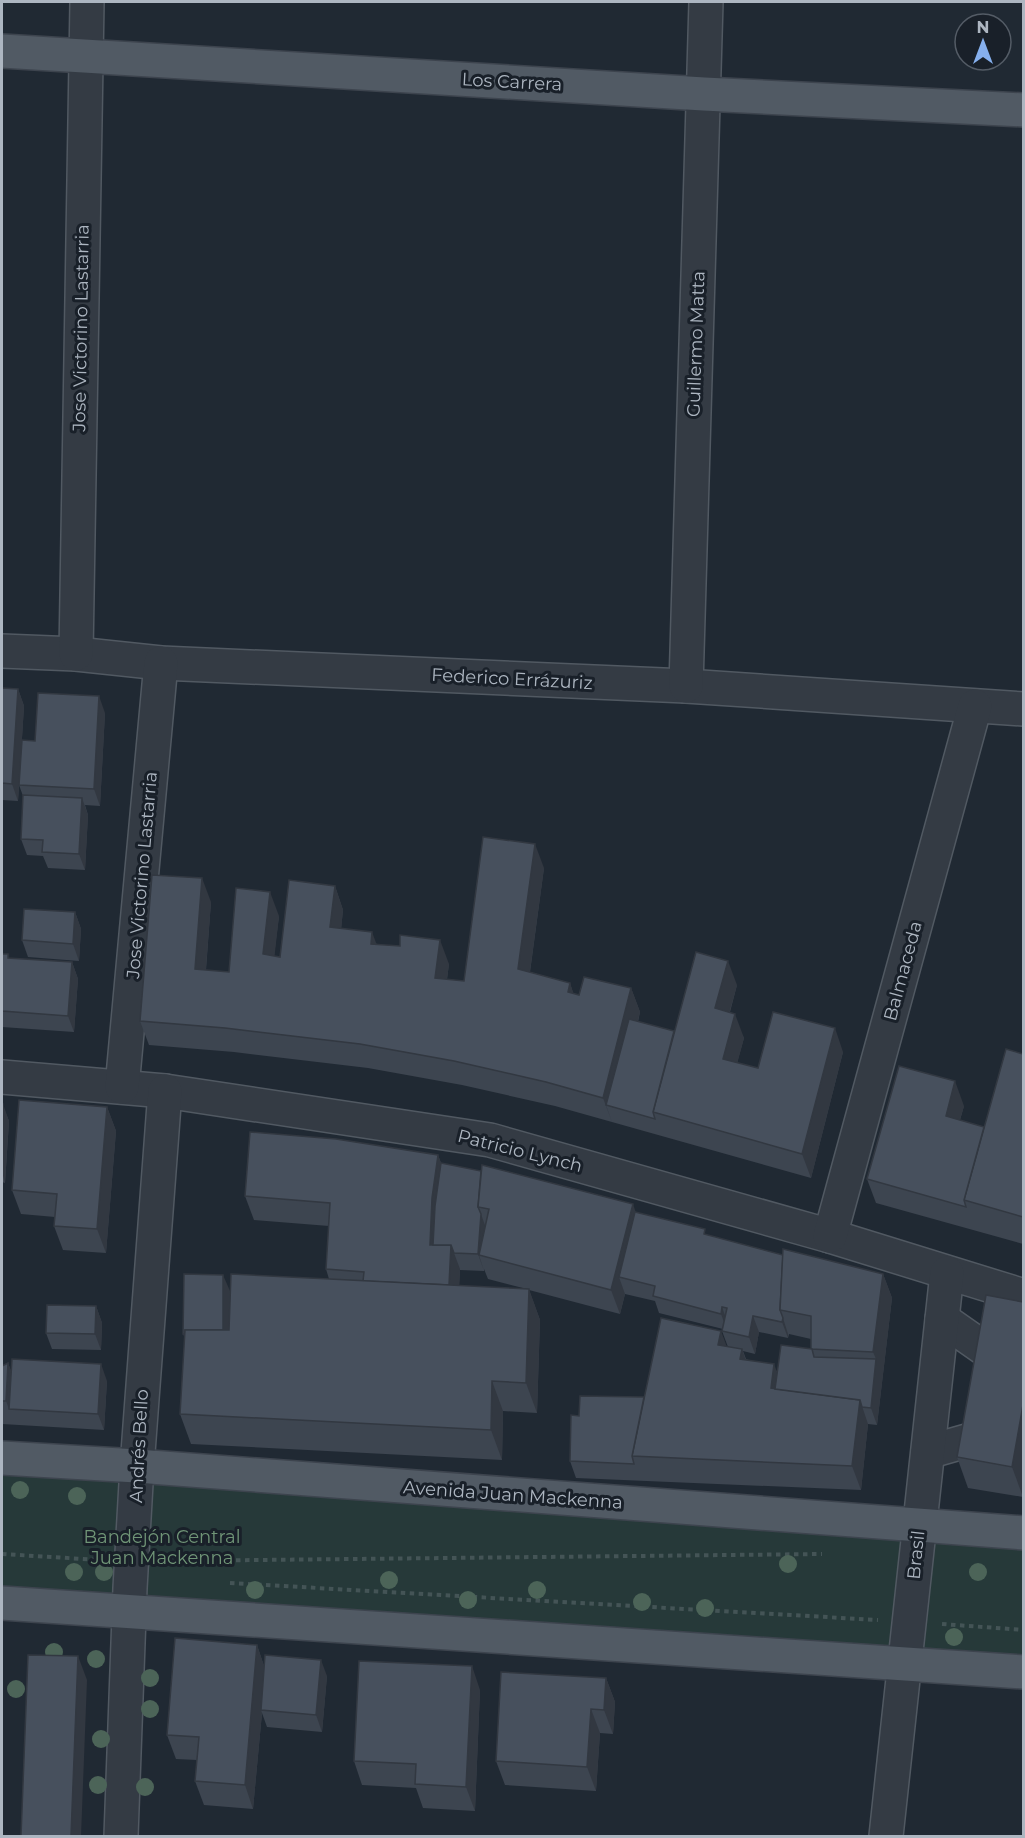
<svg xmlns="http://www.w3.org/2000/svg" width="1025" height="1838" viewBox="0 0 1025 1838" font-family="Montserrat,sans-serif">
<rect width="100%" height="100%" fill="#202933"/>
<path fill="#263939" d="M2 1473 1023 1543V1663L2 1597Z"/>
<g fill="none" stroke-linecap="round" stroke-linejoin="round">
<g stroke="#515962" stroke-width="36">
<g id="minor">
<path d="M2 651 76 654 161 663 686 686 1024 709"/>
<path d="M76 654 87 2"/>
<path d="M686 686 706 2"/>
<path d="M2 1077 165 1091 490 1140 830 1236 1024 1296"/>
<path d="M122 1087 161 663"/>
<path d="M830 1236 975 706"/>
<path d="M942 1319 992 1354"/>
<path d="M928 1452 977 1438"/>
<path d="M121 1836 130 1588 137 1466 165 1091"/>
<path d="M886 1836 947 1273"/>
</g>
</g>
<g stroke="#3d444e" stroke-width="36">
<g id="major">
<path d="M2 51 704 94 1024 110"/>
<path d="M2 1458 137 1466 1024 1533"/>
<path d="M2 1603 1024 1672"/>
</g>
</g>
<g stroke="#445456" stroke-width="4" stroke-dasharray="4.5 4.5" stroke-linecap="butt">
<path d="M2 1554 100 1560"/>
<path d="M164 1561 822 1554"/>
<path d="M230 1583 878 1620"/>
<path d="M942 1624 1024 1630"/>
</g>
<use href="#minor" stroke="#343b44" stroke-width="33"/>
<use href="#major" stroke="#515a64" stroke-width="33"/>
</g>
<g fill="#4c6458">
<circle cx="20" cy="1490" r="9"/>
<circle cx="77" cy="1496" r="9"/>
<circle cx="788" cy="1564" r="9"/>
<circle cx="74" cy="1572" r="9"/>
<circle cx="104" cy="1572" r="9"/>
<circle cx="978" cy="1572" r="9"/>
<circle cx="389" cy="1580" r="9"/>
<circle cx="255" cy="1590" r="9"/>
<circle cx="537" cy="1590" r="9"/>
<circle cx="468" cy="1600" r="9"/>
<circle cx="642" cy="1602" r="9"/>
<circle cx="705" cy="1608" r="9"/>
<circle cx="954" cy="1637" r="9"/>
<circle cx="54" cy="1652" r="9"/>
<circle cx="96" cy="1659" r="9"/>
<circle cx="150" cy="1678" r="9"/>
<circle cx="16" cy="1689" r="9"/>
<circle cx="150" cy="1709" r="9"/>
<circle cx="101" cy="1739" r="9"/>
<circle cx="98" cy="1785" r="9"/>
<circle cx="145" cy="1787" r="9"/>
</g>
<g fill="#3d4550" fill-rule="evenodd">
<path d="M2 688 18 689 24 706 18 801 2 800Z"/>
<path d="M105 713 100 806 85 805 88 815 85 870 48 868 43 856 27 855 21 839 23 796 19 785 35 741Z"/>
<path d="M544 868 530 972 570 983 573 993 579 995 631 988 640 1012 638 1022 674 1031 737 985 730 1012 744 1038 737 1063 758 1068 843 1052 811 1178 555 1106 462 1085 368 1068 234 1052 149 1045 140 1021 211 902 206 970 229 972 279 916 274 956 280 957 335 886 343 910 341 929 377 944 449 964 447 979 464 981Z"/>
<path d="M75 912 81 929 79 961 28 957 22 940Z"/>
<path d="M2 954 9 958 72 962 78 979 74 1032 2 1027Z"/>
<path d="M1023 1054V1244L876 1203 867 1179 964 1106 960 1120 984 1127Z"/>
<path d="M2 1104 9 1121 5 1183 2 1182Z"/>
<path d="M107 1107 116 1131 106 1253 63 1250 54 1226 55 1217 21 1214 12 1190Z"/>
<path d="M438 1155 441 1163 635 1212 708 1235 783 1255 883 1274 892 1298 877 1425 868 1424 861 1490 576 1478 570 1461 579 1416 644 1397 727 1347H728L722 1331 723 1329 659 1313 655 1301 625 1294 620 1314 529 1290 540 1320 537 1413 503 1411 502 1460 191 1444 180 1414 185 1338 183 1334 230 1291 229 1325 329 1279 326 1269 329 1226 254 1220 245 1196ZM484 1269 488 1279 527 1289 459 1286 460 1270 484 1271ZM759 1332 788 1338 789 1334 811 1339V1349L777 1371 746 1359 743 1351 755 1354Z"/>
<path d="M986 1295 1023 1497 968 1488 957 1457Z"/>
<path d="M96 1306 102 1323 101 1350 52 1349 46 1333Z"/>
<path d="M8 1363 11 1371 107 1381 104 1430 2 1424V1366Z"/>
<path d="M257 1645 264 1666 327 1676 322 1732 267 1727 262 1713 253 1809 204 1805 195 1781 197 1760 176 1759 167 1735Z"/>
<path d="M606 1678 615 1702 613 1734 600 1733 596 1791 505 1785 496 1761Z"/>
<path d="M480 1690 475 1811 423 1808 416 1788 362 1785 354 1761Z"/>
</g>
<g fill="#323841">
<path d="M18 689 24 706 18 801 12 784Z"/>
<path d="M99 696 105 713 100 806 94 789Z"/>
<path d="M82 798 88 815 85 870 79 854Z"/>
<path d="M535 844 544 868 527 993 518 969Z"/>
<path d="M202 878 211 902 204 993 195 969Z"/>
<path d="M335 886 343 910 339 951 330 927Z"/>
<path d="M270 892 279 916 272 978 263 954Z"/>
<path d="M75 912 81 929 79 961 73 944Z"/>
<path d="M372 932 381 956 371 944Z"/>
<path d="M440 940 449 964 444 1002 435 978Z"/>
<path d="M728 961 737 985 724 1032 715 1008Z"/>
<path d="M72 962 78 979 74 1032 68 1016Z"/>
<path d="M570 983 578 1007 568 992Z"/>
<path d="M631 988 640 1012 615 1108 606 1105 612 1122 603 1098Z"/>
<path d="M735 1014 744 1038 732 1083 723 1059Z"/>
<path d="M835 1028 843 1052 811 1178 802 1154Z"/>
<path d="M955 1081 964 1106 954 1140 946 1116Z"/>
<path d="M3 1104 9 1121 5 1183 2 1172V1133Z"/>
<path d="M107 1107 116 1131 106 1253 97 1229Z"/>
<path d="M438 1155 447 1179 439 1253 430 1245 432 1198Z"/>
<path d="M633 1204 641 1228 619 1277 625 1294 620 1314 611 1290Z"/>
<path d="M481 1214 487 1231 479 1255 484 1271 478 1254Z"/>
<path d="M451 1245 460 1269 458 1315 449 1291Z"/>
<path d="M883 1274 892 1298 877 1425 871 1408 876 1359 873 1352Z"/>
<path d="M223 1275 230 1291 229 1350 223 1334Z"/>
<path d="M529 1289 540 1320 537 1413 526 1383Z"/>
<path d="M96 1306 102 1323 101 1350 95 1334Z"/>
<path d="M722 1307 728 1324 727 1330 721 1314Z"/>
<path d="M753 1316 759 1332 755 1354 749 1337Z"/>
<path d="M783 1318 788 1334V1338L782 1322Z"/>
<path d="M721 1331 730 1355 718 1345Z"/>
<path d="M742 1349 750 1373 740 1359Z"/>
<path d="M8 1363 17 1387 9 1409 6 1401Z"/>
<path d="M101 1364 107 1381 104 1430 98 1414Z"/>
<path d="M774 1364 783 1388 782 1397 771 1388Z"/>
<path d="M492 1381 503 1411 502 1460 491 1430Z"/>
<path d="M860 1400 868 1424 861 1490 852 1466Z"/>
<path d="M1023 1405V1497L1012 1467Z"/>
<path d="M257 1645 265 1669 261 1710 262 1713 253 1809 245 1785Z"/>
<path d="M78 1656 87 1680 81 1836H71Z"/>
<path d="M321 1660 327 1676 322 1732 316 1715Z"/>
<path d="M472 1666 480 1690 475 1811 466 1787Z"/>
<path d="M606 1678 615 1702 613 1734 604 1710Z"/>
<path d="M591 1709 600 1733 596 1791 587 1767Z"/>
</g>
<g fill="#47505d" stroke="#323841" stroke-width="1.5">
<path d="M2 688 18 689 12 784 2 783Z"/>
<path d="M38 693 99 696 94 789 19 785 22 740 35 741Z"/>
<path d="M23 795 82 798 79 854 42 852 43 840 21 839Z"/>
<path d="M483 837 535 844 518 969 570 983 568 992 579 995 584 977 631 988 603 1098 546 1082 454 1061 360 1044 225 1028 140 1021 152 875 202 878 195 969 229 972 236 888 270 892 263 954 280 957 289 880 335 886 330 927 372 932 371 944 400 946V935L440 940 435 978 464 981Z"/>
<path d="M24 909 75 912 73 944 22 940Z"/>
<path d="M696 952 728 961 715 1008 735 1014 723 1059 758 1068 773 1012 835 1028 802 1154 653 1112Z"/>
<path d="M2 954H8V958L72 962 68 1016 2 1011Z"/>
<path d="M629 1019 674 1031 653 1112 655 1119 606 1105Z"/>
<path d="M1006 1049 1023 1054V1217L964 1200Z"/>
<path d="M899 1066 955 1081 946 1116 984 1127 964 1200 966 1207 867 1179Z"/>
<path d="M19 1100 107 1107 97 1229 54 1226 57 1194 12 1190Z"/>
<path d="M2 1104H3L2 1133Z"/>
<path d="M250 1132 336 1139 438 1155 432 1198 430 1245H451L449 1285 363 1281 364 1272 326 1269 330 1203 245 1196Z"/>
<path d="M441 1163 481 1171 478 1207 481 1214 478 1254 454 1253 451 1245H433L435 1206Z"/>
<path d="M482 1165 633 1204 611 1290 479 1255 489 1209 478 1207Z"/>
<path d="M635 1212 705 1229 704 1234 783 1255 780 1310 783 1318 782 1322 753 1316 749 1337 722 1331 727 1308 722 1307 721 1314 653 1296 655 1286 619 1277Z"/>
<path d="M783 1249 883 1274 873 1352 811 1349V1316L780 1310Z"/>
<path d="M184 1274 223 1275V1330H185V1334H183Z"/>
<path d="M231 1274 529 1289 526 1383 492 1381 491 1430 180 1414 185 1330H229Z"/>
<path d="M986 1295 1023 1302V1405L1012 1467 957 1457Z"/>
<path d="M47 1305 96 1306 95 1334 46 1333Z"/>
<path d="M661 1318 721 1331 718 1345 742 1349 740 1359 774 1364 771 1388 860 1400 852 1466 632 1456Z"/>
<path d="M781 1345 812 1349 814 1357 876 1359 871 1408 862 1407 860 1400 775 1389Z"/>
<path d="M12 1359 101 1364 98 1414 9 1409Z"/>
<path d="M8 1363 6 1401H2V1366Z"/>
<path d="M580 1396 644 1397 632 1456 634 1464 570 1461 571 1415 579 1416Z"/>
<path d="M175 1638 257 1645 245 1785 195 1781 199 1737 167 1735Z"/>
<path d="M28 1655 78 1656 71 1836H21Z"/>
<path d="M265 1655 321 1660 316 1715 261 1710Z"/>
<path d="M359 1661 472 1666 466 1787 415 1784 416 1764 354 1761Z"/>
<path d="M501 1672 606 1678 604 1710 591 1709 587 1767 496 1761Z"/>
</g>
<g text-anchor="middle" stroke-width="6" stroke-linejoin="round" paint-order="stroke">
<g font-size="18" fill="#adb6c1" stroke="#192029">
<text transform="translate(512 82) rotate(3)" y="6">Los Carrera</text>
<text transform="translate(81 328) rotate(-89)" y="6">Jose Victorino Lastarria</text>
<text transform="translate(696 344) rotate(-88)" y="6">Guillermo Matta</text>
<text transform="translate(512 679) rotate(3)" y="6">Federico Errázuriz</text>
<text transform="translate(142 875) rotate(-85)" y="6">Jose Victorino Lastarria</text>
<text transform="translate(903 971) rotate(-75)" y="6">Balmaceda</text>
<text transform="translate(520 1151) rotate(14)" y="6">Patricio Lynch</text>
<text transform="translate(139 1446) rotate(-87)" y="6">Andrés Bello</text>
<text transform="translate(513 1495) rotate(4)" y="6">Avenida Juan Mackenna</text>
<text transform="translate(916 1555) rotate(-84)" y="6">Brasil</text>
</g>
<g font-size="18" fill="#709577" stroke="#192029">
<text x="162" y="1543">Bandejón Central<tspan x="162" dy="21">Juan Mackenna</tspan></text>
</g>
</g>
<rect width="1025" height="1838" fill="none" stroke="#adb6c1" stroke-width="6"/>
<g transform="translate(983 42)"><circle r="28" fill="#192029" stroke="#545c66" stroke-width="1.5"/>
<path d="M0-4.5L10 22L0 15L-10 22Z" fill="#86b0ee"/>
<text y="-9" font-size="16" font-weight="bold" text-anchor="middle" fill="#adb6c1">N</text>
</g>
</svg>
